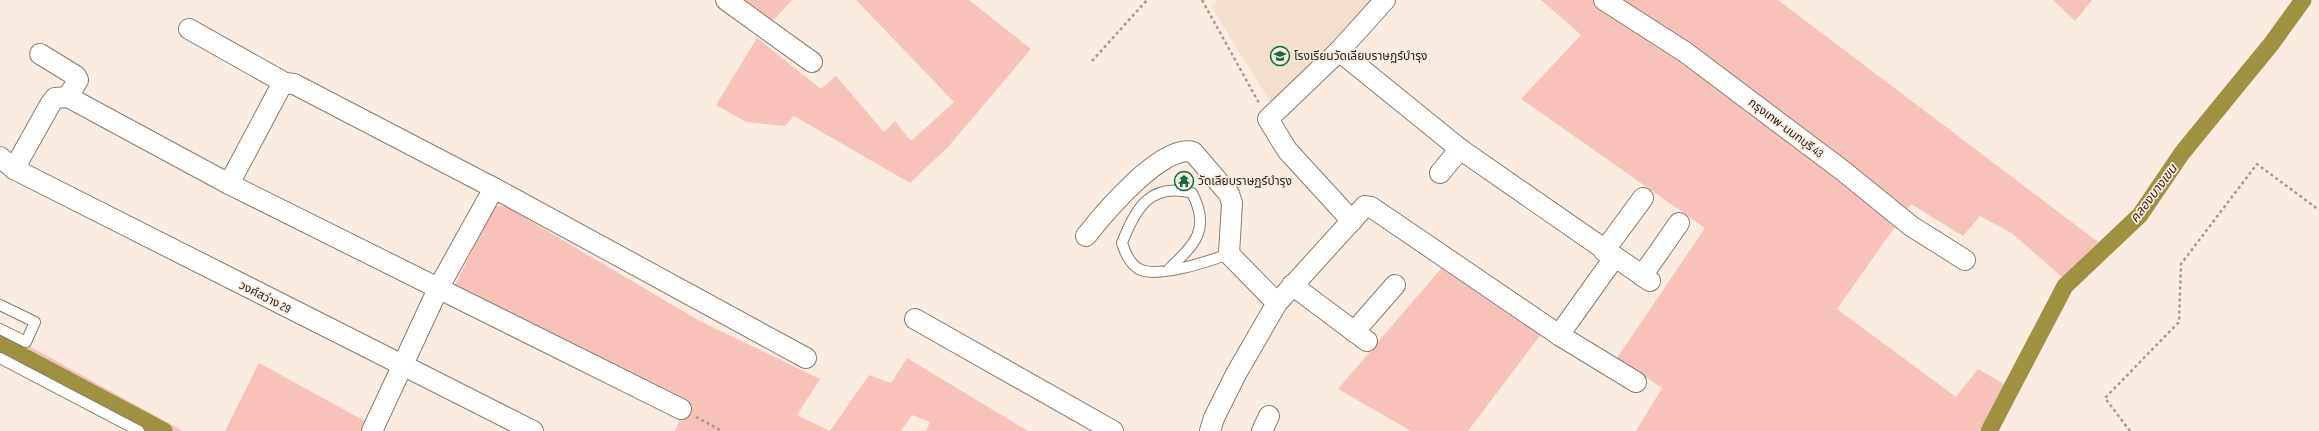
<svg xmlns="http://www.w3.org/2000/svg" width="2319" height="431" viewBox="0 0 2319 431" font-family="'Sofia Sans Condensed','Noto Sans Thai',sans-serif">
<rect width="100%" height="100%" fill="#faece0"/>
<path fill="#f3dfcd" d="M1217 0H1372L1272 105 1211 6Z"/>
<g fill="#f8c2ba">
<path d="M739 0H792L770 24Z"/>
<path d="M856 0H969L1031 49 948 147 910 183 794 116 785 126 746 122 716 105 757 38 821 89 836 76 884 132 895 121 911 141 954 102Z"/>
<path d="M1541 0H1778L2098 242 2063 278 2013 234 1980 216 1963 236 1911 204 1837 309 1956 397 1978 369 2004 384 1979 431H1636L1662 388 1617 358 1705 228 1521 99 1581 35Z"/>
<path d="M2053 0H2092L2075 21Z"/>
<path d="M494 206H505L698 320 820 379 797 415 830 431 869 375 891 383 907 358 1028 431H926L930 422 912 415 901 431H675L686 406 455 285Z"/>
<path d="M1444 265 1542 333 1468 431H1411L1338 389Z"/>
<path d="M0 330 183 431H147L0 353Z"/>
<path d="M259 363 365 421 361 431H225Z"/>
</g>
<g fill="none" stroke-linecap="round" stroke-linejoin="round">
<g stroke="#9e9242" stroke-width="17">
<path d="M0 344 164 431"/>
<path d="M1989 431 2065 286 2140 215 2182 153 2272 43 2303 0"/>
</g>
<g stroke="#897d72" stroke-width="12">
<g id="service">
<path d="M1169 269C1195 244 1211 229 1192 193 1150 182 1135 209 1122 243 1125 252 1129 263 1139 269 1158 279 1209 261 1229 254"/>
<path d="M0 305 35 322 26 342 0 329"/>
<path d="M0 358 139 431"/>
</g>
</g>
<g stroke="#897d72" stroke-width="22">
<g id="minor">
<path d="M726 0 812 62"/>
<path d="M1604 0 1685 52 1842 170 1911 226 1965 260"/>
<path d="M189 29 285 83"/>
<path d="M1339 51 1460 149 1650 281"/>
<path d="M40 54 76 76 78 80 68 97"/>
<path d="M0 157 14 169 533 431"/>
<path d="M14 169 51 103 55 98 68 97 229 184 681 409"/>
<path d="M1440 173 1460 149"/>
<path d="M229 184 280 88 285 83 294 84 494 188 806 358"/>
<path d="M1352 221 1287 150 1268 119 1339 51 1385 0"/>
<path d="M1086 236C1104 213 1163 143 1193 152L1229 194 1232 203 1229 254 1277 303"/>
<path d="M1604 251 1643 198"/>
<path d="M1642 276 1679 223"/>
<path d="M1292 285 1367 341"/>
<path d="M915 319 1113 431"/>
<path d="M1354 332 1395 285"/>
<path d="M1559 335 1614 258"/>
<path d="M372 431 439 287 494 188"/>
<path d="M1210 431 1214 418 1236 374 1277 303 1365 206 1371 207 1559 335 1636 382"/>
<path d="M1262 431 1269 416"/>
</g>
</g>
<g stroke="#a49a91" stroke-width="2.5" stroke-dasharray="3 3" stroke-linecap="butt">
<path d="M1202 0 1259 103"/>
<path d="M1092 61 1147 0"/>
<path d="M696 417 722 431"/>
<path d="M2130 431 2105 398 2179 322 2181 264 2257 164 2319 210"/>
</g>
<use href="#service" stroke="#fff" stroke-width="10"/>
<use href="#minor" stroke="#fff" stroke-width="20"/>
</g>
<defs>
<g id="school-ring" transform="scale(1)"><circle r="9.5" fill="#faece0" stroke="#0f6a3d" stroke-width="1.5"/><path d="M0-5L7-2L0 1L-7-2ZM-4 1L0 2.5L4 1V4Q0 6-4 4Z" fill="#0f6a3d"/></g>
<g id="temple-ring" transform="scale(1)"><circle r="9.5" fill="#faece0" stroke="#0f6a3d" stroke-width="1.5"/><path d="M0-6L5-2H3V0L6.5 2.5H4V6H1.5V3h-3V6H-4V2.5H-6.5L-3 0V-2H-5Z" fill="#0f6a3d"/></g>
</defs>
<g fill-rule="evenodd">
<use href="#school-ring" x="1280" y="56"/>
<use href="#temple-ring" x="1184" y="181"/>
</g>
<g text-anchor="middle" stroke-width="3.5" stroke-linejoin="round" paint-order="stroke">
<g font-size="12" fill="#2a2521" stroke="#faece0" text-anchor="start">
<text x="1294" y="60">โรงเรียนวัดเลียบราษฏร์บำรุง</text>
<text x="1198" y="185">วัดเลียบราษฏร์บำรุง</text>
</g>
<g font-size="12" fill="#2a2521" stroke="#faece0">
<text transform="translate(1786 128) rotate(37)" y="4">กรุงเทพ-นนทบุรี 43</text>
<text transform="translate(265 297) rotate(27)" y="4">วงศ์สว่าง 29</text>
</g>
<g font-size="13" font-style="italic" fill="#322c08" stroke="#faece0">
<text transform="translate(2153 193) rotate(-53)" y="5">คลองบางเขน</text>
</g>
</g>
</svg>
